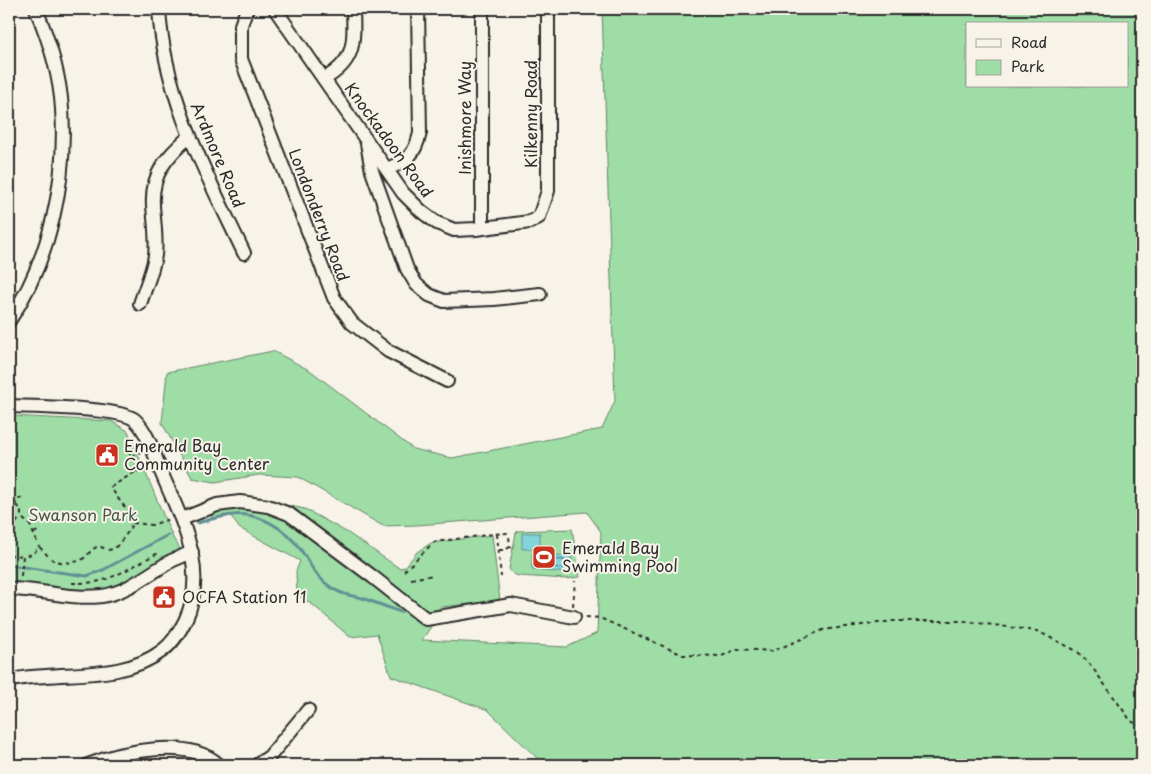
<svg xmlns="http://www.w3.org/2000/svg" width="1151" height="774" viewBox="0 0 1151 774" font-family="'Playpen Sans',sans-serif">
<rect width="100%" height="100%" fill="#f7f3e8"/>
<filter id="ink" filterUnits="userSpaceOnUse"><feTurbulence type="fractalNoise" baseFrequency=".02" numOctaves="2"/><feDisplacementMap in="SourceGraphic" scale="10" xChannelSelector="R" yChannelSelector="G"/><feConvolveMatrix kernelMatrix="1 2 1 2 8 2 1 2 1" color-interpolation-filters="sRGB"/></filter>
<g filter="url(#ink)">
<g fill="#9edda5" stroke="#648468" fill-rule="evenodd">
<path d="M602 9H1142V765H544L488 710 391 676 377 634 350 637 313 605 297 595 296 571 300 561 239 528 231 516 211 520 214 505 266 501 305 509 348 533 399 568 405 567 417 552 431 543 492 535 500 601 440 607V613L422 640 567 647 597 633 601 532 587 512 417 525 383 526 298 477 259 475 215 482 192 478 162 423 167 372 273 351 311 371 413 449 452 458 602 429 615 401ZM967 24H1127V86H967Z"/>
<path d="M9 416 111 421 128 431 173 538 181 550 138 578 103 592 9 586Z"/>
<path d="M572 529 580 577 567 579 519 576 513 574 509 569 516 533 518 531Z"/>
</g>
<g fill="#83d4db" stroke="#609095">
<path d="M522 533H540V548L522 549Z"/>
<path d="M532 553 568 556V553L572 554 571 573 532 570Z"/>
</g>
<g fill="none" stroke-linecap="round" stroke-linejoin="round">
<path stroke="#4e6f71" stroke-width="1" d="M539 559 565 560 566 566 564 568 538 566 537 561Z"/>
<g stroke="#609095" stroke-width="3">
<path d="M198 523C209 520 220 516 232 515 259 512 285 528 301 550 311 565 316 578 332 588 344 597 355 595 368 600 379 604 389 608 401 612"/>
<path d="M9 565 87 576 103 570 168 535"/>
</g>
<g stroke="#2b2b2b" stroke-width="16">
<g id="minor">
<path d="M159 9C164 97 207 175 244 253"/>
<path d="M247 9 241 25V59L334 298 352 323 388 351 447 381"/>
<path d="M275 9 403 193 421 211 437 223 454 230 476 229 530 222 539 217 548 191V9"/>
<path d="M324 79C356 61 354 42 353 9"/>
<path d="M367 143 372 171 407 269 416 284 429 295 444 301 494 299 540 294"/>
<path d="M387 169C407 161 415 155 420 133L418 9"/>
<path d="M482 228V9"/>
<path d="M140 304C145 288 153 271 155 255 157 239 154 222 153 205 151 174 167 156 189 137"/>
<path d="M9 321C50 260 67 181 62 109 60 75 49 40 36 9"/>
<path d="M9 406C32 407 121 407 135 420 148 432 155 457 162 474 182 521 209 571 185 621 179 633 173 643 162 651 129 676 86 673 46 676 34 677 21 677 9 681"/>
<path d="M182 519 217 505 240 502 268 506 289 514 373 577 426 619 511 605 574 617"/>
<path d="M9 589C40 589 70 600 102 596 126 593 150 573 171 561 178 558 185 555 192 552"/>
<path d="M88 765C123 751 189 737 219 765"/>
<path d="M257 765 269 757 308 710"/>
</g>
</g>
<g stroke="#2b2b2b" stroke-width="2" stroke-dasharray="4 4" stroke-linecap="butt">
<path d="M132 456 142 452"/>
<path d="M135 470 139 472 148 471"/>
<path d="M15 506 16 501 24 496"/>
<path d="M9 507 13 505 18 506 21 511V517L30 525 39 547"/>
<path d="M133 523 152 525 169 519"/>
<path d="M9 527 14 525 21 517"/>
<path d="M34 533 41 529"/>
<path d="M497 534 501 577"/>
<path d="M499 550H505L510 547"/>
<path d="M9 555 23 556"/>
<path d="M404 571 434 542 494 534 507 533 509 536 510 547 513 548"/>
<path d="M21 576 23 556 33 554 39 547C44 551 46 554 50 558 57 564 78 564 84 558 90 553 91 549 99 546L108 550 114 549C147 513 128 519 111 487L135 472C138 461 131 457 126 447"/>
<path d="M411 579 433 575"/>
<path d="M72 583C81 583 91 583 100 581 122 575 140 561 161 552"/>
<path d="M573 606 575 581"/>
<path d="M586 617 600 618 683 655 722 656 737 649 773 651 823 630 893 621H964L1037 631 1077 651 1089 663 1131 721 1142 727"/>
</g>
<use href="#minor" stroke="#f7f3e8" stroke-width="12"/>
</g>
</g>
<defs>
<g id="civic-square" transform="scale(1.25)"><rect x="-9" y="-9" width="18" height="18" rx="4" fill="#c8321e" stroke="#f7f3e8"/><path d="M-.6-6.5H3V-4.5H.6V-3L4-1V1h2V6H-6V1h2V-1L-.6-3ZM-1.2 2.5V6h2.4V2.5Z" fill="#fff"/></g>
<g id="stadium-square" transform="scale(1.25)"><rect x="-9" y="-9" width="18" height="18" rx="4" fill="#c8321e" stroke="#f7f3e8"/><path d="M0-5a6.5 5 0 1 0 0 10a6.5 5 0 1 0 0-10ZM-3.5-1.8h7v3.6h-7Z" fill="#fff"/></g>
</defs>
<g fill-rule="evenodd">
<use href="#civic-square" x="107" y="455"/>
<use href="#stadium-square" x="544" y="557"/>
<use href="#civic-square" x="164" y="597"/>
</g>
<g text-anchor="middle" stroke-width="4" stroke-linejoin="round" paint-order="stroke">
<g font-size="16" fill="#2b2b2b" stroke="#f7f3e8">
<text transform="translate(531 114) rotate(-90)" y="6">Kilkenny Road</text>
<text transform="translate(465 118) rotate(-90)" y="6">Inishmore Way</text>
<text transform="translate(389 140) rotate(54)" y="6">Knockadoon Road</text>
<text transform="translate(218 155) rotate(67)" y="6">Ardmore Road</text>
<text transform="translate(319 215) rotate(69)" y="6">Londonderry Road</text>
</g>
<g font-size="16" fill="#2b2b2b" stroke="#f7f3e8" text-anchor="start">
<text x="124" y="452">Emerald Bay<tspan x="124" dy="18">Community Center</tspan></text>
<text x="562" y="554">Emerald Bay<tspan x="562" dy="18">Swimming Pool</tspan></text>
<text x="182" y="603">OCFA Station 11</text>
</g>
<g font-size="16" fill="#48584a" stroke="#f7f3e8">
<text x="83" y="521">Swanson Park</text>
</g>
</g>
<rect width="1151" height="774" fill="none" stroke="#f7f3e8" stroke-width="30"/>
<rect x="15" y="15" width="1121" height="744" fill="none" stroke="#2b2b2b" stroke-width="2" filter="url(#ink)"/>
<rect x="966" y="22" width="162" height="65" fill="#f7f3e8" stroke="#a5a39c"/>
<rect x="976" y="39" width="25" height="8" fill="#f7f3e8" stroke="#a5a39c"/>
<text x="1011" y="48" font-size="15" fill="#2b2b2b">Road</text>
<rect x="976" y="60" width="25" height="15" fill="#9edda5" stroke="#a5a39c"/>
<text x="1011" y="72" font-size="15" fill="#2b2b2b">Park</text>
</svg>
